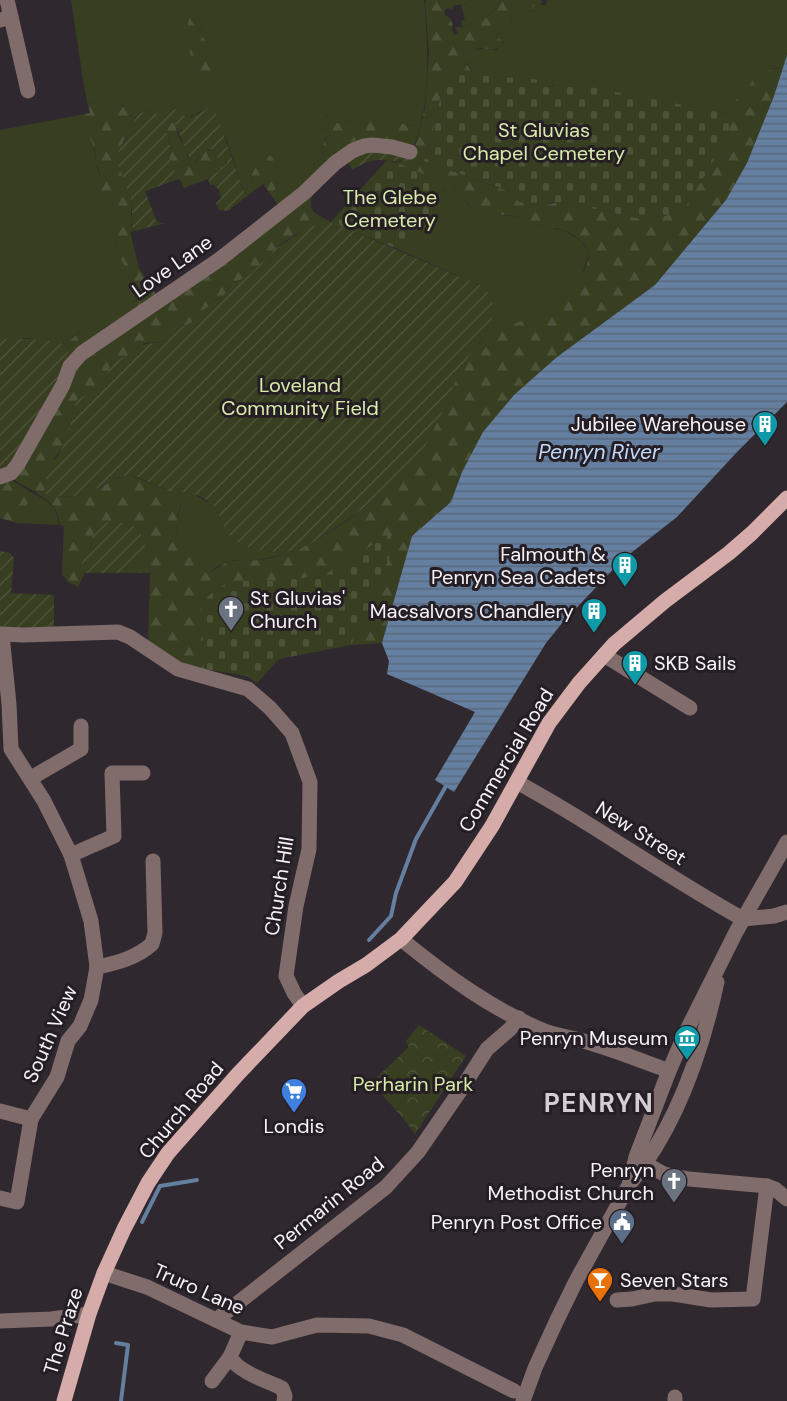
<svg xmlns="http://www.w3.org/2000/svg" width="787" height="1401" viewBox="0 0 787 1401" font-family="'DM Sans',sans-serif">
<defs>
<pattern id="forest-firs" width="22" height="20" patternUnits="userSpaceOnUse" patternTransform="scale(1.5)"><rect width="22" height="20" fill="#383f21"/><path d="M5 1l3.5 6h-7zM16 11l3.5 6h-7z" fill="#4c5237"/></pattern>
<pattern id="cemetery-stones" width="16" height="16" patternUnits="userSpaceOnUse" patternTransform="scale(1.5)"><rect width="16" height="16" fill="#383f21"/><path d="M2 7V4a2 2 0 0 1 4 0v3zM10 15v-3a2 2 0 0 1 4 0v3z" fill="#4c5237"/></pattern>
<pattern id="park-crowns" width="20" height="18" patternUnits="userSpaceOnUse" patternTransform="scale(1.5)"><rect width="20" height="18" fill="#383f21"/><path d="M2 6a3 3 0 1 1 6 0M12 15a3 3 0 1 1 6 0" fill="none" stroke="#4c5237"/></pattern>
<pattern id="garden-furrows" width="10" height="10" patternUnits="userSpaceOnUse" patternTransform="scale(1.5)"><rect width="10" height="10" fill="#383f21"/><path d="M-1 1l2-2M0 10L10 0M9 11l2-2" fill="none" stroke="#4c5237"/></pattern>
<pattern id="water-rules" width="6" height="5" patternUnits="userSpaceOnUse" patternTransform="scale(1.5)"><rect width="6" height="5" fill="#647f9f"/><path d="M0 2.5h6" fill="none" stroke="#5a697d"/></pattern>
</defs>
<rect width="100%" height="100%" fill="#2f292f"/>
<g fill="#383f21" fill-rule="evenodd">
<path d="M71 0H424C427 34 429 67 425 101 424 109 423 118 419 125L411 126 399 123 385 124 366 118 337 123 323 115 317 116V127L322 130C326 129 328 126 333 130V133L325 139 323 144 322 158 314 164 315 172 309 178C290 173 289 186 274 193 285 169 284 176 267 156L256 158V161L254 164 256 166 251 176 252 182 247 188 245 195 226 138 205 109 189 117 180 113 176 109 158 114 150 111 139 113 135 118 134 123 130 120 132 113 123 105H118L107 102 102 105 94 102 90 104 88 106 83 80ZM190 12 202 26C202 28 201 34 201 36 204 49 226 68 210 79 205 83 207 82 201 82 191 67 189 52 191 34 185 27 189 20 190 12Z"/>
<path d="M473 0H500C497 8 491 13 485 19L476 21 466 27 462 26 461 21 465 20 461 4 464 5Z"/>
<path d="M535 0H542L541 5H546L547 0H787V55L783 68 772 69 755 78 725 113 574 85 543 80 476 75 472 74 470 67 464 59 465 56 473 50 485 49 496 50 504 43 496 36 501 30 511 23 512 16C518 11 522 12 530 12L535 3Z"/>
<path d="M80 115 81 122 87 131 94 146 97 168 101 176V191L104 205 116 226 117 250 131 281 132 288 136 294V300C124 309 107 308 107 325 100 331 96 328 88 329 78 330 73 337 67 344L28 338 0 340V130Z"/>
<path d="M448 185 460 193 469 206 475 209 482 212 517 217 541 226 565 231 581 241 589 252C577 302 555 308 512 326 499 331 489 334 479 343L489 327 493 307 484 287 402 251Z"/>
<path d="M175 490 193 494 210 503 219 515 222 523 239 543 254 549 271 552 296 550 286 554 258 560H234L220 565 208 573 202 570 191 549 180 539 176 534 177 519 181 506 179 493Z"/>
<path d="M34 494C51 503 56 505 59 525L38 524 29 516 18 514 24 509Z"/>
</g>
<g fill="url(#forest-firs)">
<path d="M426 0H473L463 5 461 4 453 6V10L448 8 444 10 445 15C451 17 454 24 452 30L455 35 458 33 456 29 457 26 458 27H466L476 21 485 19C491 13 497 9 500 0H535L534 6 529 12C522 12 518 11 512 16L510 27C505 32 500 29 496 36L504 43C489 57 487 44 474 50 470 52 468 54 465 56 464 62 470 68 472 73L476 75 444 79 435 124 424 161 547 205 557 202H562L642 219 682 213 723 141 728 129 727 115 725 113 755 78 769 70 783 68 774 96 747 163 726 200 655 285 557 357 462 472 451 502 412 536 382 643 351 645 323 576 274 581H229L202 601 205 675 148 648 150 573H130L132 569 142 557 141 536 135 525 92 540C91 556 80 554 85 573L78 587 67 581 62 574 64 526 60 525C57 505 51 502 34 492L65 497 79 495 100 488 115 479 130 475 162 488 175 490 179 493 182 499 177 519 176 534 180 539 191 548 202 570 208 573C216 570 222 563 232 561 241 559 250 561 259 560 268 559 277 557 286 554 328 540 401 485 424 447 444 414 453 370 480 342 489 333 500 329 511 325 541 314 565 307 580 278 584 271 590 260 588 252 587 243 573 234 566 231 557 228 547 228 539 225 530 223 522 218 513 216 503 214 492 215 482 212 465 207 466 197 455 189L395 162 402 161 414 151 425 108 429 53 425 3Z"/>
<path d="M190 11 202 26 201 36C211 43 223 71 211 80 208 82 204 82 201 82 190 64 189 55 191 34 184 27 190 20 190 11Z"/>
<path d="M113 101C119 106 127 105 132 113L130 117 132 118 130 120 134 123 132 133 124 140 120 148 117 159 131 199V225L134 231 130 232 139 268 159 299 82 352 69 358 68 349 65 344C73 340 77 331 87 329 96 327 99 332 107 325L106 322 110 314C118 308 124 306 134 302L136 300V294L132 288 131 281 117 250 116 226 104 205 101 191V176L96 163 95 149 87 131 81 122 80 115 90 113 88 106 90 104 95 102 102 105 107 102Z"/>
<path d="M323 115 337 123 366 118 385 124 399 123 411 126 419 125 422 120 413 150 372 144 282 210 263 184 243 199 247 188 252 182 251 176 256 166 253 162 256 161V158L269 155 272 157C275 164 278 170 284 175L282 176C280 183 276 187 274 192 289 185 290 173 309 178L315 172 314 164 322 158 324 141 333 133V130C328 126 326 129 322 130L317 127V116Z"/>
<path d="M167 120 175 124 179 138 186 148 187 155 190 160 196 162 199 154 205 151H210V149L218 158 225 160 226 165 219 172 210 175 208 179 184 188 180 179 176 180V176L169 156 171 148 168 141 169 137 165 130Z"/>
<path d="M313 194C312 197 310 201 311 205 311 214 325 218 331 222L322 226 309 225 278 246 270 257 260 264 251 274 243 279 235 282 229 287 223 297 214 300 213 304 199 313 193 322 176 330 164 340 160 342 145 343 139 346 132 354 113 362C109 368 108 374 105 380 98 392 88 394 77 400 71 411 72 424 68 437 65 445 58 453 53 460 46 470 48 482 44 492L33 491 6 475 71 366Z"/>
<path d="M5 476 34 494 23 511 19 514 29 516 38 524 18 523 0 518V478Z"/>
</g>
<g fill="url(#cemetery-stones)">
<path d="M450 73 543 80 590 87 725 113C728 116 729 116 730 121 732 136 691 197 682 213L642 219 562 202H552L547 205 519 202 509 191 424 161 435 124 444 79 446 75Z"/>
<path d="M387 160 408 167 448 185 402 251 331 222Z"/>
<path d="M391 533 389 559 351 645 279 659 257 683 247 676 204 669 202 601 229 581H274L323 576Z"/>
</g>
<path fill="url(#park-crowns)" d="M419 1025 466 1056 415 1134C402 1116 386 1099 372 1082L409 1047 406 1041Z"/>
<g fill="url(#garden-furrows)">
<path d="M211 106 214 107 245 195 243 199 228 211 219 210 216 203 221 198 219 190 214 185H210L208 179 211 174 219 172 227 163 225 160 218 158 211 149 199 154 194 164H192C186 151 181 137 175 124L167 120 165 130 169 137 168 141 171 148 169 156 176 176V180L145 191 156 220 161 223H166L134 231 130 220 132 214 131 199 116 159 121 145 132 133 134 121 139 113 150 111 158 114 176 109 185 116 192 117C196 113 199 114 203 111 207 109 207 107 211 106Z"/>
<path d="M357 149 409 157C397 164 392 160 380 160 370 160 361 164 352 170L346 156Z"/>
<path d="M331 222 484 287C488 293 493 300 493 307 494 327 477 344 467 359 462 368 457 378 453 387 444 408 435 430 423 449 399 484 360 512 324 535 316 540 307 547 296 550 278 554 255 552 239 543 222 535 223 515 210 503 197 491 179 493 164 488 153 485 144 479 134 476 120 473 108 484 96 489 90 492 82 494 75 496 62 498 47 494 34 492H44C47 483 45 473 50 464 52 460 54 461 57 457 59 454 66 441 68 437 72 424 71 411 77 400 87 394 98 392 105 380 108 374 109 368 113 362L131 354 141 345 160 342 164 340 176 330 193 322 199 313 212 304 211 302 223 297 232 284 251 274 260 264 270 257 275 249 296 235 304 227 309 225 322 226Z"/>
<path d="M12 338 45 340 65 344 68 349 69 358 17 464 0 473V340Z"/>
<path d="M111 521 116 524 129 522C140 528 149 545 143 557 139 563 133 566 130 573H85L82 564 84 556 91 548 94 530 97 527Z"/>
<path d="M0 551 10 553 14 558 11 593 54 595V633H0Z"/>
</g>
<path fill="url(#water-rules)" d="M787 55V402L737 452 677 517 622 560 563 622 546 643 454 792 435 780 475 712 387 674 389 661 382 643 412 536 451 502 462 472 483 432 514 395 557 357 655 285 726 200 747 163 774 96Z"/>
<g fill="none" stroke-linecap="round" stroke-linejoin="round">
<g stroke="#647f9f" stroke-width="4">
<path d="M369 940 391 916 396 893 416 839 446 786"/>
<path d="M142 1222 160 1186 197 1180"/>
<path d="M116 1343 128 1345 121 1401"/>
</g>
<g stroke="#806c6b" stroke-width="15">
<path d="M11 17 28 91"/>
<path d="M0 20 11 17 7 0"/>
<path d="M0 477 11 473 18 464 63 385 70 366 82 353 220 259 304 193 335 163 352 151 364 146 372 145 392 147 410 152"/>
<path d="M0 634 24 635 118 632 130 637 178 669 248 689 270 708 292 733 310 782 309 849 296 906 286 976 294 993 303 1006"/>
<path d="M2 635 9 704 11 749 44 801 71 855 91 921 97 967C117 963 136 958 152 944L155 933 153 861"/>
<path d="M604 655 690 708"/>
<path d="M31 778 81 749V726"/>
<path d="M517 782C540 795 563 808 585 822 638 855 689 889 743 919"/>
<path d="M71 855 114 836 112 773H143"/>
<path d="M743 919 774 916 787 912"/>
<path d="M401 939C445 975 494 1011 547 1032 560 1036 574 1038 587 1042 615 1050 642 1061 669 1071"/>
<path d="M0 1111 31 1119 57 1077 68 1041 80 1026 91 1000 97 967"/>
<path d="M646 1164 664 1174 689 1179 767 1186 775 1189 787 1199"/>
<path d="M632 1181C677 1125 702 1051 717 982"/>
<path d="M0 1198 17 1202 31 1119"/>
<path d="M104 1273 147 1287 241 1332 272 1337 317 1325 369 1326 403 1335 514 1391"/>
<path d="M617 1300 632 1299 655 1294H673L711 1300 753 1299 767 1186"/>
<path d="M216 1320 386 1187 418 1152 462 1088 487 1049 510 1029 519 1018"/>
<path d="M0 1321 51 1319 89 1314"/>
<path d="M241 1332 230 1357C238 1372 267 1381 282 1388L285 1396 284 1401"/>
<path d="M212 1381 230 1357"/>
<path d="M523 1401 535 1368 556 1322 576 1281 629 1185 636 1157 669 1071 685 1034 736 932 787 842"/>
<path d="M675 1401V1397"/>
</g>
<path stroke="#d6acaa" stroke-width="15" d="M64 1401 89 1314 104 1273 124 1229 148 1183 168 1153 238 1074 303 1006 339 981 366 965 401 939 455 882 492 826 549 723 579 683 614 644 665 601 729 553 752 533 787 498"/>
</g>
<defs>
<g id="building-pin" transform="scale(1.35)"><path d="M0 17L-7.5 6A9.5 9.5 0 1 1 7.5 6Z" fill="#0f9aa8" stroke="#251f25"/><path d="M-4-6H4V6H1V3H-1V6H-4ZM-2.5-4.3h1.7v1.8h-1.7ZM.8-4.3h1.7v1.8H.8ZM-2.5-1h1.7V.8h-1.7ZM.8-1h1.7V.8H.8Z" fill="#fff"/></g>
<g id="church-pin" transform="scale(1.35)"><path d="M0 17L-7.5 6A9.5 9.5 0 1 1 7.5 6Z" fill="#6b7280" stroke="#251f25"/><path d="M-1.2-6h2.4v3.5h3.3v2.4h-3.3V6h-2.4V-.1h-3.3v-2.4h3.3Z" fill="#fff"/></g>
<g id="museum-pin" transform="scale(1.35)"><path d="M0 17L-7.5 6A9.5 9.5 0 1 1 7.5 6Z" fill="#0f9aa8" stroke="#251f25"/><path d="M0-6L6-3V-2H-6V-3ZM-5-1h2V3h-2ZM-1-1h2V3h-2ZM3-1h2V3H3ZM-6 4H6V6H-6Z" fill="#fff"/></g>
<g id="supermarket-pin" transform="scale(1.35)"><path d="M0 17L-7.5 6A9.5 9.5 0 1 1 7.5 6Z" fill="#3f7fe0" stroke="#251f25"/><path d="M-6-5.5h2.5l.6 2H6L4.5 2H-2.5L-4.4-4H-6ZM-1.5 3.2a1.3 1.3 0 1 0 .1 0ZM3 3.2a1.3 1.3 0 1 0 .1 0Z" fill="#fff"/></g>
<g id="civic-pin" transform="scale(1.35)"><path d="M0 17L-7.5 6A9.5 9.5 0 1 1 7.5 6Z" fill="#5c6f8a" stroke="#251f25"/><path d="M-.6-6.5H3V-4.5H.6V-3L4-1V1h2V6H-6V1h2V-1L-.6-3ZM-1.2 2.5V6h2.4V2.5Z" fill="#fff"/></g>
<g id="bar-pin" transform="scale(1.35)"><path d="M0 17L-7.5 6A9.5 9.5 0 1 1 7.5 6Z" fill="#e8710a" stroke="#251f25"/><path d="M-6-5H6L.8 .8V4.5H3.5V6h-7V4.5H-.8V.8Z" fill="#fff"/></g>
</defs>
<g fill-rule="evenodd">
<use href="#building-pin" x="765" y="424"/>
<use href="#building-pin" x="625" y="565"/>
<use href="#church-pin" x="231" y="609"/>
<use href="#building-pin" x="594" y="611"/>
<use href="#building-pin" x="635" y="663"/>
<use href="#museum-pin" x="687" y="1038"/>
<use href="#supermarket-pin" x="294" y="1091"/>
<use href="#church-pin" x="674" y="1181"/>
<use href="#civic-pin" x="622" y="1222"/>
<use href="#bar-pin" x="600" y="1280"/>
</g>
<g text-anchor="middle" stroke-width="6" stroke-linejoin="round" paint-order="stroke">
<g font-size="20" fill="#d9eba9" stroke="#251f25">
<text x="544" y="137">St Gluvias<tspan x="544" dy="23">Chapel Cemetery</tspan></text>
<text x="390" y="204">The Glebe<tspan x="390" dy="23">Cemetery</tspan></text>
<text x="300" y="392">Loveland<tspan x="300" dy="23">Community Field</tspan></text>
<text x="413" y="1091">Perharin Park</text>
</g>
<g font-size="20" fill="#f7f3f7" stroke="#251f25">
<text transform="translate(172 266) rotate(-35)" y="7">Love Lane</text>
<text transform="translate(506 760) rotate(-59)" y="7">Commercial Road</text>
<text transform="translate(641 833) rotate(32)" y="7">New Street</text>
<text transform="translate(279 886) rotate(-81)" y="7">Church Hill</text>
<text transform="translate(50 1034) rotate(-66)" y="7">South View</text>
<text transform="translate(181 1110) rotate(-50)" y="7">Church Road</text>
<text transform="translate(329 1203) rotate(-39)" y="7">Permarin Road</text>
<text transform="translate(199 1289) rotate(24)" y="7">Truro Lane</text>
<text transform="translate(63 1331) rotate(-73)" y="7">The Praze</text>
</g>
<g font-size="20" fill="#f7f3f7" stroke="#251f25" text-anchor="end">
<text x="746" y="431">Jubilee Warehouse</text>
<text x="606" y="561">Falmouth &amp;<tspan x="606" dy="23">Penryn Sea Cadets</tspan></text>
<text x="250" y="605" text-anchor="start">St Gluvias'<tspan x="250" dy="23">Church</tspan></text>
<text x="574" y="618">Macsalvors Chandlery</text>
<text x="654" y="670" text-anchor="start">SKB Sails</text>
<text x="668" y="1045">Penryn Museum</text>
<text x="294" y="1133" text-anchor="middle">Londis</text>
<text x="654" y="1177">Penryn<tspan x="654" dy="23">Methodist Church</tspan></text>
<text x="602" y="1229">Penryn Post Office</text>
<text x="620" y="1287" text-anchor="start">Seven Stars</text>
</g>
<g font-size="21" font-style="italic" fill="#c0dafb" stroke="#251f25">
<text x="599" y="459">Penryn River</text>
</g>
<g font-size="26" font-weight="bold" letter-spacing="1.5" fill="#d5cdd4" stroke="#251f25">
<text x="599" y="1112">PENRYN</text>
</g>
</g>
</svg>
